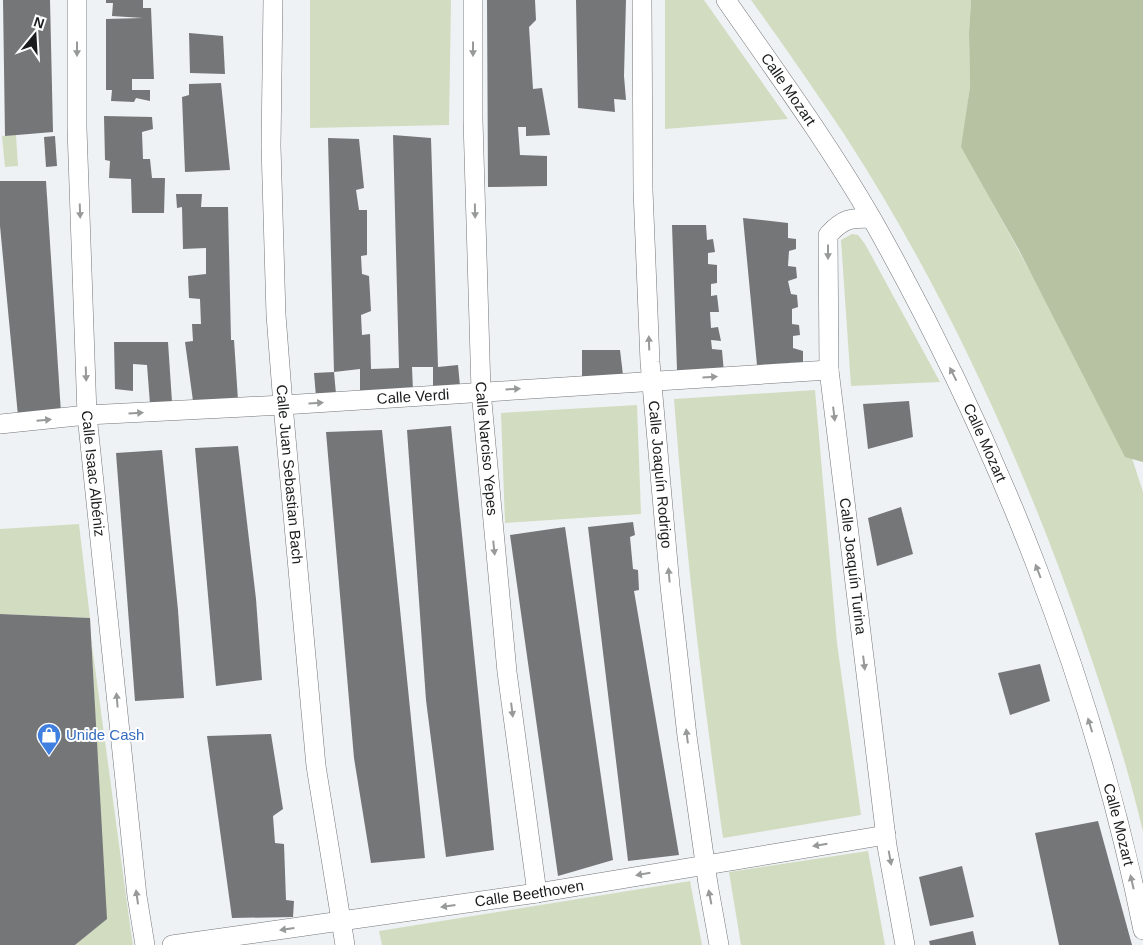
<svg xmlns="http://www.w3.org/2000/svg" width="1143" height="945" viewBox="0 0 1143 945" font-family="Arial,sans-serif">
<rect width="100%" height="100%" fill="#eff2f4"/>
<g fill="#d2dcc1">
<path d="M310 0H451L449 125 310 128Z"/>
<path d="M665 0H704L788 119 665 129Z"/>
<path d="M751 0H971L969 33 970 87 962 147 1132 458 1143 492V832C1128 766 1106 701 1084 637 1023 461 945 290 844 134 814 89 783 44 751 0Z"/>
<path d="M16 135 18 166 5 167 2 136Z"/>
<path d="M852 234 858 235 865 244 940 382 851 386 841 240Z"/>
<path d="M815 390 837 643 861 815 723 838C702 692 685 546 674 399Z"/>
<path d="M637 405 641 514 505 523 501 413Z"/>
<path d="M79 524 90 618 0 614V529Z"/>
<path d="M91 638 129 918 133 945H75L106 919Z"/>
<path d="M868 851 885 945H741L729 872Z"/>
<path d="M690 881 702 945H382L379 931Z"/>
</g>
<path fill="#b6c2a1" d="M971 0H1143V462L1125 457 1019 250 961 147 970 87 969 33Z"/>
<g fill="#747678">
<path d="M3 0H50L53 132 5 136Z"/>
<path d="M106 0H143V8H151L154 79H132V90H150V101L136 98 134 102 111 101 112 90H106V19L143 18 112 16 113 3H106Z"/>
<path d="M487 0H535L536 20 529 27 533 89 542 88 550 135 526 136V127H518L520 155 547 156V186L488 187Z"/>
<path d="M576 0H626L624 76 626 100 614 99 615 112 578 108Z"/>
<path d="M189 33 223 36 225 74 190 73Z"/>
<path d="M221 83 230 170 185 172 182 97 189 95V84Z"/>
<path d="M104 116 152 117 153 129 142 132 143 159H150L152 178H165L164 213H132L131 179 109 178 110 161 105 160Z"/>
<path d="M393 135 431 138 438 367 458 365 460 386H433V367H412L413 391 360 393V369L334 372 336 394 316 397 314 373 334 372 328 138 359 139 364 188 356 190 359 210H367V255L361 256 362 274 369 276 371 311 361 315 362 335 370 334 371 369 399 368Z"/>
<path d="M55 136 57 166 46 167 44 137Z"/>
<path d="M0 181H46L61 413 18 416 0 226Z"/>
<path d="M176 194H202L201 207H228L231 340H234L238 400 193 401 185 342 193 341 192 324H201L200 299 189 298 188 276 206 274V248L183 249 182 207 177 208Z"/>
<path d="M743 218 788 223V238L796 239V249L789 251 788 266 796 267 797 278 788 281 791 294 797 295 798 307 792 309V324L799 325 800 335 793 336V348L803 351V362L757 365Z"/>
<path d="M672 225H706L707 240 713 239 715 252 708 253V264L717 265V283L711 284V296L717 295 719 312H710L711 328 718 327 721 341 711 340 712 349 722 350 724 373 677 370Z"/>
<path d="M114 342H168L172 402 150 404 147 365 133 364V391L115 389Z"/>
<path d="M582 350H620L623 375 582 378Z"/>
<path d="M909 401 913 437 868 449 863 404Z"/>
<path d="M451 426 494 850 446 857 426 700 407 430Z"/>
<path d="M382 430 425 858 371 863 354 758 326 432Z"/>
<path d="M238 446 256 599 262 680 216 686 195 448Z"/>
<path d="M162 450 178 610 184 698 135 701 116 453Z"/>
<path d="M901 507 913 554 877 566 868 518Z"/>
<path d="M633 522 635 535 630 537 633 569 638 570 639 590 634 591 679 855 628 861 588 527Z"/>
<path d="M565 527 613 860 558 876 510 535Z"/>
<path d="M0 614 90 618 107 919 75 945H0Z"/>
<path d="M1040 664 1050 701 1010 715 998 673Z"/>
<path d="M271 734 283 809 273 816 275 843 284 844 286 900 294 901 293 917 232 918 207 736Z"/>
<path d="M1098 821 1132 945H1059L1035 833Z"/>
<path d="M962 866 974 917 930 926 919 877Z"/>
<path d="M973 931 976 945H930L929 941Z"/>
</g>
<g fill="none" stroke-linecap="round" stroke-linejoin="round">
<g stroke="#737578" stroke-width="20">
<g id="street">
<path id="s1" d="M77 0V128L87 415 137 896 145 945"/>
<path id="s2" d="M273 0 271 146 276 315 283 405 316 766 345 945"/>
<path id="s3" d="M473 0V120L481 391 507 672 537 893"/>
<path id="s4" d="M642 0 643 190 650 362 670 586 687 736 708 884 719 945"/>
<path id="s5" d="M726 0C776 72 828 143 872 219 997 440 1093 681 1143 930"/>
<path id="s6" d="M871 218C849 218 843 219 828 235L829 370 887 846 905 945"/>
<path id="s7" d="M0 424 87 415 283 405 829 370"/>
<path id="s8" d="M172 945 537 893 886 835"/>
</g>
</g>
<use href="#street" stroke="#fff" stroke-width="19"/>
</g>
<defs><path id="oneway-solid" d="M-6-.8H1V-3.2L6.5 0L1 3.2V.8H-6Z" transform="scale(1.25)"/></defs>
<g fill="#989999">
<use href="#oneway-solid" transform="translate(77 49) rotate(90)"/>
<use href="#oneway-solid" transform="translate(473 49) rotate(90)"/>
<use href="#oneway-solid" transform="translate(80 211) rotate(88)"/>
<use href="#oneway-solid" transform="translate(475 211) rotate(89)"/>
<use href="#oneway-solid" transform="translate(828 252) rotate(90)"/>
<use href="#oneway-solid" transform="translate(649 343) rotate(-92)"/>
<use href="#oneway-solid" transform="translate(86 374) rotate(88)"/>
<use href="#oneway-solid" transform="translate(953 374) rotate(-117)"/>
<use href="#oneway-solid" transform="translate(710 377) rotate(-3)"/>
<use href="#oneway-solid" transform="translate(513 389) rotate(-4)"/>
<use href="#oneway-solid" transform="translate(316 403) rotate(-4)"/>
<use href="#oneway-solid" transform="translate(136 413) rotate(-4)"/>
<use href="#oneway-solid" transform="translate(834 414) rotate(83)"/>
<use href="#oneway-solid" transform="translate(44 420) rotate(-5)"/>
<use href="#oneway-solid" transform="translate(494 548) rotate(84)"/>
<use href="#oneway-solid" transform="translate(1038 571) rotate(-111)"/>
<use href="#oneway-solid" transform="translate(669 575) rotate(-95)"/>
<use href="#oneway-solid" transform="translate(864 663) rotate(83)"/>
<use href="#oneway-solid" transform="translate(117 700) rotate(-95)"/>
<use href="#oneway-solid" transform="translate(512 710) rotate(83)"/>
<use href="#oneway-solid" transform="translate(1090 725) rotate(-107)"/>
<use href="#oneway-solid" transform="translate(687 736) rotate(-97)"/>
<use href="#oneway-solid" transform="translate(820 845) rotate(171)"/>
<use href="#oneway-solid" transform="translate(890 858) rotate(80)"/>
<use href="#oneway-solid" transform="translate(643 874) rotate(170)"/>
<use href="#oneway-solid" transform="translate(1132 882) rotate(-103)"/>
<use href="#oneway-solid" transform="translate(137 897) rotate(-98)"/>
<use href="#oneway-solid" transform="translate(710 897) rotate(-101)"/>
<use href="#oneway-solid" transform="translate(448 906) rotate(172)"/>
<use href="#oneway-solid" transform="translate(287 929) rotate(172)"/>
</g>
<defs>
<g id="shop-pin" transform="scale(1.25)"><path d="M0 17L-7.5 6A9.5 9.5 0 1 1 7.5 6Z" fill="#3f7fe0" stroke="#fff"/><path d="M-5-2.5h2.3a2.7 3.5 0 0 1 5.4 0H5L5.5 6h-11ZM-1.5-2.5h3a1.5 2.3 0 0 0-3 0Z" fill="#fff"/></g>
</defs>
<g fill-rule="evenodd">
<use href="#shop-pin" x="49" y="735"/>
</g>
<g text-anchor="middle" stroke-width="4" stroke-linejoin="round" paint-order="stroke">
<g font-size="15" fill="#1b1c1d" stroke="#fff">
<text dy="5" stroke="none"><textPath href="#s5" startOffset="109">Calle Mozart</textPath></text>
<text dy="5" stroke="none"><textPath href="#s7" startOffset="414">Calle Verdi</textPath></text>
<text dy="5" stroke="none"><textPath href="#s5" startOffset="514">Calle Mozart</textPath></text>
<text dy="5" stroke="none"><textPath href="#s3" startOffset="449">Calle Narciso Yepes</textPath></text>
<text dy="5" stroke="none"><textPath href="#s1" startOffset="474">Calle Isaac Albéniz</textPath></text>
<text dy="5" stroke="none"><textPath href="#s2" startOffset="475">Calle Juan Sebastian Bach</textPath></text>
<text dy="5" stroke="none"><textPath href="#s4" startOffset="475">Calle Joaquín Rodrigo</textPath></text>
<text dy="5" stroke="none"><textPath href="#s6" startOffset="381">Calle Joaquín Turina</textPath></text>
<text dy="5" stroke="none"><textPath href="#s5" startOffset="919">Calle Mozart</textPath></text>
<text dy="5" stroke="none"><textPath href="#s8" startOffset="361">Calle Beethoven</textPath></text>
</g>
<g font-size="15" fill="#366cbe" stroke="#fff" text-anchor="start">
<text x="66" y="740">Unide Cash</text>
</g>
</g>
<g transform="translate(35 35) rotate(18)" stroke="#ffffff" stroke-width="4" paint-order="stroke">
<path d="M0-4L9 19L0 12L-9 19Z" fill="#1b1c1d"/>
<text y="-8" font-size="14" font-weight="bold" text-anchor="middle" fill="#1b1c1d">N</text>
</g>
</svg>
